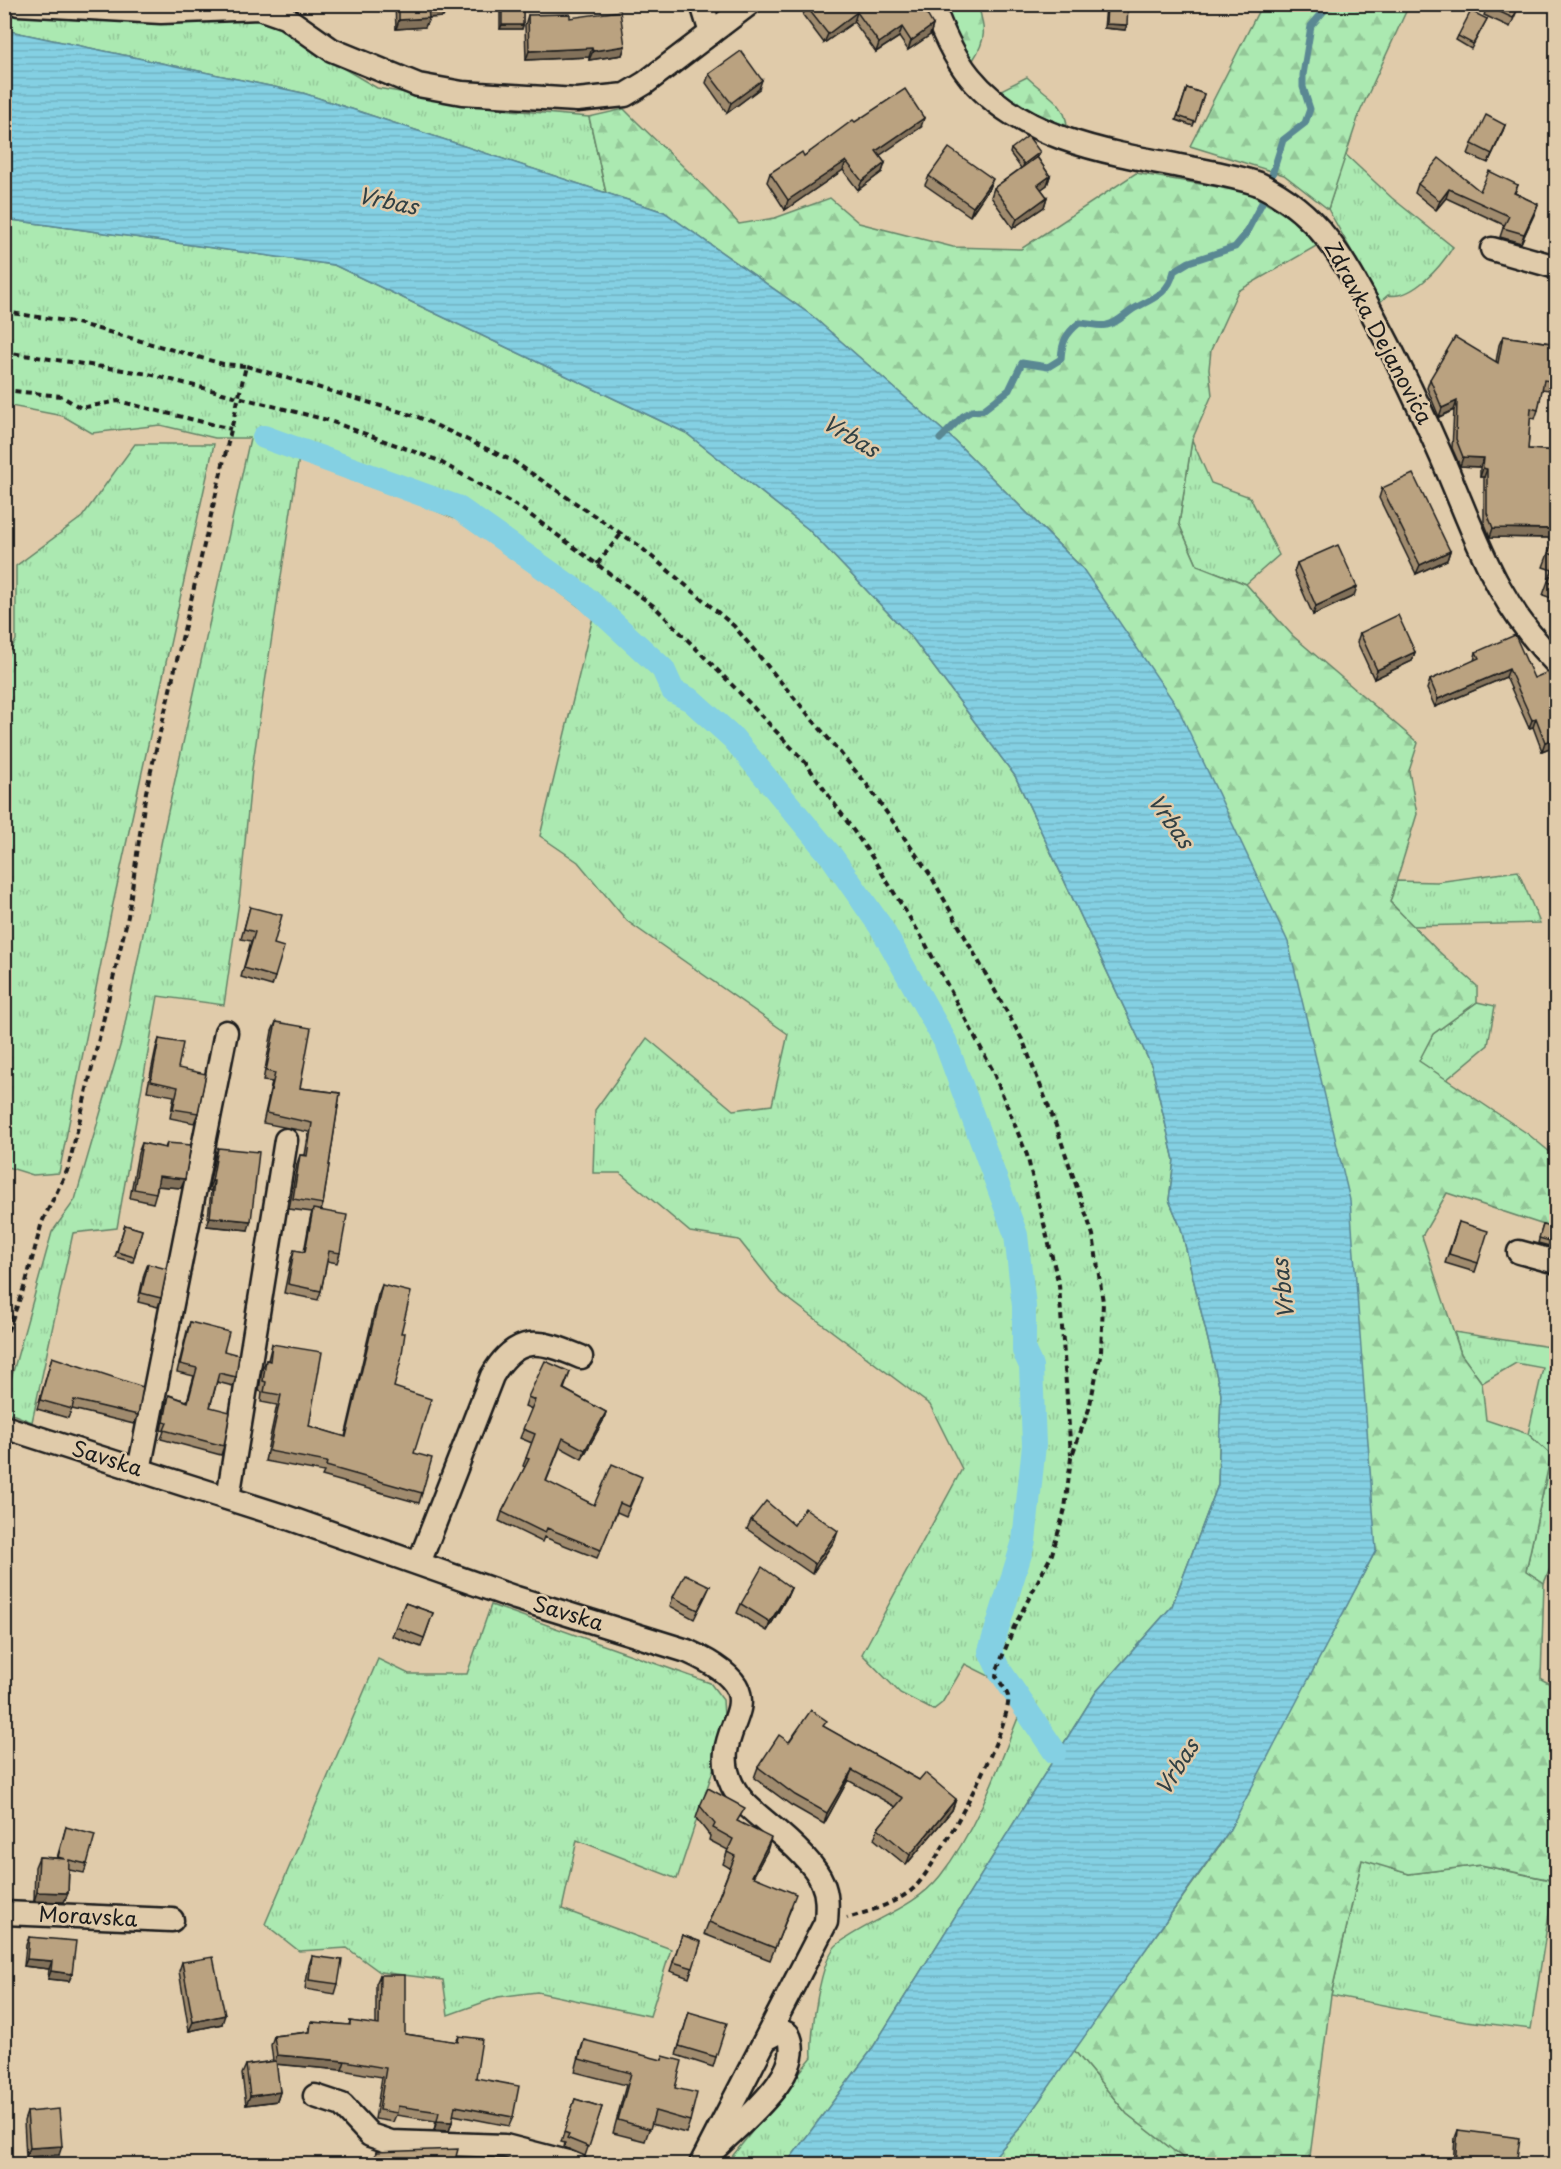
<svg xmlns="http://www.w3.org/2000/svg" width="1561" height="2169" viewBox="0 0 1561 2169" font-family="'Playpen Sans',sans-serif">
<defs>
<pattern id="grass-tufts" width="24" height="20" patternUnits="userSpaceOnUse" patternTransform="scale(1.5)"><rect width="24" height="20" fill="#abe9b1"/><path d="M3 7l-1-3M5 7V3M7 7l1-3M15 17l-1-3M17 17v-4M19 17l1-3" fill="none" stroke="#93c798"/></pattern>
<pattern id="forest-firs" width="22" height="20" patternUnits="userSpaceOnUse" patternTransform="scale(1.5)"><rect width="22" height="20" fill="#abe9b1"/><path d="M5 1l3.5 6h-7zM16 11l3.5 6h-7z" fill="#93c798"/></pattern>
<pattern id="water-rules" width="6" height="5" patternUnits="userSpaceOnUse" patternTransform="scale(1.5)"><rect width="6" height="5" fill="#84d0e3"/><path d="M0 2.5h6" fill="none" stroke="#71b2c2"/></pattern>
</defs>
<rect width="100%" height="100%" fill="#e0cbaa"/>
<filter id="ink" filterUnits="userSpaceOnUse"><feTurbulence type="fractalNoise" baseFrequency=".0167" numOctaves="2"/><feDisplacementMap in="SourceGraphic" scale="12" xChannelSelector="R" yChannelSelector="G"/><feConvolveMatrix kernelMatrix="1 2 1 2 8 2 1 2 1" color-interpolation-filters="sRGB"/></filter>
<g filter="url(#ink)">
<g fill="url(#grass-tufts)" stroke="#648266" stroke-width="1.5">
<path d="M5 12 29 15 262 18 277 22 324 57 377 88 499 109 589 117 606 193 303 93 5 30Z"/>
<path d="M1345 154 1392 198 1453 247C1441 266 1413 300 1388 295L1380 302 1328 209Z"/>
<path d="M5 219 334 265 686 433 808 529 913 639 1015 776 1152 1067 1174 1160 1169 1200 1181 1228 1221 1394 1218 1485 1172 1606 1096 1692 870 2052 786 2164H726L812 2057C810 2035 820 1957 838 1944 871 1919 914 1909 940 1876 981 1824 1002 1756 1027 1695L965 1664 942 1703 933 1710 900 1693 862 1654 962 1469 930 1405 781 1293 739 1240 690 1232 620 1173H593L595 1110 647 1038 733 1110 772 1105 788 1034 627 921 578 862 540 836 593 617 467 524 366 481 299 457 252 769 240 894 224 1005 158 996 117 1228 73 1233 32 1422 7 1412 6 1397 52 1232 75 1200 122 1039 162 839 250 438H215L160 425 92 433 63 416 5 405Z"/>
<path d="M1192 440 1211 483 1250 497 1279 555 1246 584 1197 565 1179 524Z"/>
<path d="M135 444H214L111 913 59 1173 33 1175 4 1166V663L16 640V566L82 517Z"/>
<path d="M1518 871 1540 923 1412 926 1390 902 1396 881 1437 882Z"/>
<path d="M1477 1002 1495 1006 1488 1045 1446 1080 1418 1061 1433 1034Z"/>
<path d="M1454 1332 1556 1348V1554L1544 1583 1526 1571 1551 1455 1528 1434 1543 1368 1516 1363 1482 1383 1461 1354Z"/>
<path d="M491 1605 710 1683 723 1700 725 1734 677 1879 577 1840 562 1909 671 1949 650 2016 537 1992 498 1997 448 2015 443 1980 380 1972 347 1948 299 1951 265 1924 378 1659 409 1674H467Z"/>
<path d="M1362 1859 1409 1874 1481 1865 1554 1881 1531 2029 1466 2021 1331 1995Z"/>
<path d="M1074 2050 1127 2114 1191 2164H988L1020 2128Z"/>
</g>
<g fill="url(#forest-firs)" stroke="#648266" stroke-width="1.5">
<path d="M1262 4 1409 5 1360 112 1328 209 1284 175 1190 146Z"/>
<path d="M939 5H978C985 28 987 39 973 60L951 32Z"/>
<path d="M1027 77C1044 94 1065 101 1067 126L1024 109 997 92Z"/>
<path d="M624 109C662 148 704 183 739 224L775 218 830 198 859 223 953 247 1021 249 1136 173 1247 192 1305 227 1318 245 1238 291 1211 350 1209 369 1212 395 1192 440 1179 524 1197 565 1246 584 1293 636 1418 743 1409 771 1417 814 1390 902 1436 949 1477 986V1002L1433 1034 1419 1061 1528 1134 1556 1157V1229L1447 1193 1422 1236 1461 1354 1482 1383 1486 1420 1528 1434 1551 1455 1526 1571 1544 1583 1541 1679 1556 1687V1881L1481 1865 1409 1874 1362 1860 1331 1995 1309 2164H1191L1127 2114 1074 2050 1222 1842 1376 1550 1083 569 955 441 811 315 664 212 606 193 589 117Z"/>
</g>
<path fill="url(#water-rules)" stroke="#5a8893" stroke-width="1.5" d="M5 30 303 93 664 212 811 315 955 441 1083 569 1178 708 1288 942 1350 1200 1376 1550 1229 1831 1020 2128 988 2164H786L870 2052 1096 1692 1172 1606 1218 1485 1221 1394 1181 1228 1169 1200 1174 1160 1152 1067 1015 776 913 639 808 529 686 433 334 265 5 219Z"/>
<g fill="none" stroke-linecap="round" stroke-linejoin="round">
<path stroke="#5a8893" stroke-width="7" d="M940 439 963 416 972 411 983 410 1009 390 1022 363 1048 367 1061 359C1062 341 1066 334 1079 323 1087 323 1100 327 1107 325 1118 323 1126 313 1135 308 1154 298 1169 293 1174 271L1189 262 1235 247 1245 235 1265 197 1283 140 1305 123 1310 109 1303 87V75L1311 26 1330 4"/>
<path stroke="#84d0e3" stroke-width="24" d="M264 437 457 507 585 597 663 669 673 691 691 700 733 738 832 857 881 927 945 1041 1016 1235 1024 1306V1351L1031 1366 1034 1445 1024 1541 990 1651 998 1668 1055 1752"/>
<g stroke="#1c1c1c" stroke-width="27">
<g id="minor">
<path d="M18 4 161 12 259 8 285 17 332 50 418 85 462 93 577 100 625 95 645 83 749 4"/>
<path d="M702 4 711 33"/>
<path d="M932 4C942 30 953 56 970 77 1019 137 1103 152 1175 165 1203 171 1232 175 1259 184 1319 213 1343 258 1373 315 1398 362 1421 409 1442 458 1477 538 1493 599 1556 663"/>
<path d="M1492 249 1556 267"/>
<path d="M1519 1252 1556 1262"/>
<path d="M4 1427 280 1515 516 1598 687 1651C793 1699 702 1723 732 1785 740 1801 752 1810 766 1822 782 1835 814 1862 822 1882 828 1895 827 1908 826 1922L701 2164"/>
<path d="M139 1470 226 1032"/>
<path d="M228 1498 286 1140"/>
<path d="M419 1563 492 1376C517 1333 540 1340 581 1357"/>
<path d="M4 1913 172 1920"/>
<path d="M315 2096 342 2105 370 2135 391 2142 505 2146 575 2164"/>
<path d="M717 2147C741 2122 808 2072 788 2034L782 2031 768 2038"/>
</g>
</g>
<g stroke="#1c1c1c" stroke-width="4" stroke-dasharray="6 4.5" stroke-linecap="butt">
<path d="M4 312 73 322 223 364 246 366 146 792 128 916 68 1169 42 1222 26 1282 4 1341"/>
<path d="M4 352 149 374 327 420 437 460 522 509 655 607 738 691 805 762 872 857 924 941 992 1069 1027 1155 1059 1285 1071 1455"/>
<path d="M246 366 418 417 513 461 638 545 734 626 868 786 931 876 1023 1041 1055 1123 1093 1235 1103 1302 1101 1352 1089 1409 1071 1458 1065 1509 1052 1554 1014 1627 997 1670 996 1676C1000 1682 1006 1690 1008 1696 1014 1723 936 1868 914 1888 898 1903 867 1912 847 1918"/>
<path d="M4 390 61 396 81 408 118 401 231 429"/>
<path d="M597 564 621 534"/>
</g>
<use href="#minor" stroke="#e0cbaa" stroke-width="22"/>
</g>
<g fill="#a08b6e" stroke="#1c1c1c" stroke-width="1.5">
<path d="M395 4H447V8L443 17 429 18 425 27 396 29Z"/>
<path d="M500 4H523V25L522 29H500Z"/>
<path d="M808 4 933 25 930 35 908 50 899 37 876 52 854 22 824 43 803 15 806 6Z"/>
<path d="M1107 4H1128L1125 30 1104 28 1106 7Z"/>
<path d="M1488 4H1520L1510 27 1484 15Z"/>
<path d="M528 15 570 18 625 46 622 55 589 60V57L526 60 525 25Z"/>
<path d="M1487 19 1471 49 1456 40 1458 36Z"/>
<path d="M709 74 759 89 727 113 706 83Z"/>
<path d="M1187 88 1204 94 1193 126 1176 120Z"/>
<path d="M855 122 921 127 879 155 885 163 882 172 858 190 843 170 785 210 767 182 770 173 804 156Z"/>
<path d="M1505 125 1488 163 1468 154 1472 144Z"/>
<path d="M1011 149 1040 152 1037 157 1050 176 1047 185 1041 189 1047 197 1044 207 1013 228 991 197 994 188 1021 168 1010 153Z"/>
<path d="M929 176 989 188 970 216 925 185Z"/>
<path d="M1418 184 1480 191 1518 185 1515 193 1538 204 1521 243 1500 237 1504 225 1446 198 1436 210 1415 193Z"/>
<path d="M1503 336 1557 344V391L1542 389 1538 410 1535 419 1530 418 1528 449 1557 451V600L1543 595 1552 570 1543 567 1554 538 1490 537 1484 522V477H1480V467L1460 466 1452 448 1454 410 1439 417 1427 388 1430 379 1496 362 1499 345Z"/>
<path d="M1382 488 1450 551 1447 560 1416 574 1379 498Z"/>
<path d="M1297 563 1354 596 1313 615 1294 572Z"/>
<path d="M1360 633 1415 652 1412 661 1374 679 1357 642Z"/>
<path d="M1476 652 1534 678 1557 692V745L1542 751 1533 727 1529 728 1506 677 1435 707 1427 689 1430 680 1474 661Z"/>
<path d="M1557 830V855H1555L1553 835 1554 831Z"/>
<path d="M250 907 275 977 272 986 241 977 251 941 241 939Z"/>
<path d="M276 1022 300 1088 340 1093 323 1204 321 1211 340 1253 337 1263 327 1261 321 1291 318 1300 284 1293 291 1259 294 1250 304 1252 310 1219 312 1212 289 1209 297 1164 300 1155H305L309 1132 263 1123 272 1082 263 1081 272 1031Z"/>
<path d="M159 1039 178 1068 198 1113 194 1123 170 1118 174 1096 147 1091 156 1048Z"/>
<path d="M142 1143 165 1148 167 1143 181 1188 158 1186 153 1203 130 1198 138 1153Z"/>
<path d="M218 1148 248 1230 207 1226 211 1191 208 1190 215 1157Z"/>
<path d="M1459 1222 1478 1263 1475 1272 1445 1263Z"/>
<path d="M125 1225 142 1230 133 1262 115 1257Z"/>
<path d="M1543 1225 1557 1228V1248L1538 1243Z"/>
<path d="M148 1264 161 1298 158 1307 138 1302 144 1274Z"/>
<path d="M382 1285 401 1333 394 1387 414 1453 422 1493 419 1503 322 1476 324 1472 265 1461 277 1405 261 1402 262 1392 259 1391 262 1370 266 1360H268L272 1344 309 1426 345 1437 378 1295Z"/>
<path d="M190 1322 224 1351 236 1377 233 1386 217 1382 210 1407 224 1446 221 1455 161 1439 164 1431 161 1430 166 1404 169 1395 187 1401 194 1376 177 1372 187 1331Z"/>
<path d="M52 1357 138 1415 134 1424 72 1409 68 1418 37 1409Z"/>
<path d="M570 1372 564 1389 606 1412 603 1421 582 1459 560 1447 546 1482 594 1505 639 1486 626 1516 617 1512 597 1558 544 1537 542 1542 499 1521 502 1512 525 1467 523 1466 532 1443 520 1438 532 1409 525 1406 528 1397Z"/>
<path d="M751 1520 835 1540 812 1574 747 1529Z"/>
<path d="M710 1586 706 1595 694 1619 670 1606 673 1597Z"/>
<path d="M791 1588 787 1597 767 1631 737 1613 741 1604Z"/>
<path d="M405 1603 433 1613 421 1647 392 1636Z"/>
<path d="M824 1727 919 1780 956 1799 952 1810 906 1865 874 1839 878 1828 896 1807 848 1780 824 1824 791 1805 754 1778 758 1767 789 1742Z"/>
<path d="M700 1806 739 1822 767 1851 753 1877 792 1906 770 1960 704 1934 730 1868 723 1864 728 1850 709 1840 710 1836 696 1818Z"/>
<path d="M66 1827 87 1864 84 1873 69 1870 68 1893 64 1902 34 1901 35 1867 39 1857 57 1858Z"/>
<path d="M682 1935 701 1942 689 1978 670 1971Z"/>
<path d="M29 1937 72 1974 69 1981 48 1979 49 1969 24 1966 26 1945Z"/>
<path d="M312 1956 338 1984 335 1994 305 1989 309 1965Z"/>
<path d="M182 1962 222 2024 189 2031 179 1971Z"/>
<path d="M380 1975 405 2034 456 2042 459 2036 476 2078 513 2117 509 2126 453 2115 452 2122 449 2131 434 2130 436 2121 396 2115 393 2122 375 2119 382 2077 342 2070 276 2064 280 2092 277 2101 246 2105 242 2074 246 2065 273 2061 271 2045 274 2036 308 2032 311 2022 349 2025 350 2021 376 2025V1984Z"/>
<path d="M689 2012 716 2057 713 2067 676 2055Z"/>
<path d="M584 2040 675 2088 690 2121 686 2133 651 2124 645 2141 613 2133 626 2085 575 2072 580 2052Z"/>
<path d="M575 2099 602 2107 585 2156 564 2147 565 2143 561 2142Z"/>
<path d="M27 2112 59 2155 26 2157 24 2121Z"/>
<path d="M1458 2130 1516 2164H1453L1455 2138Z"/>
<path d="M376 2152 454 2164H372Z"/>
</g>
<g fill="#82715a" stroke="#1c1c1c" stroke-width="1.5">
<path d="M447 8 443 17 425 18 428 9Z"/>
<path d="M857 12 854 22 824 43 828 34Z"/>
<path d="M429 18 425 27 396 29 399 20Z"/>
<path d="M1106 24 1127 25 1125 30 1104 28Z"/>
<path d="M502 25H523L522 29H500Z"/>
<path d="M933 25 930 35 908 50 911 41Z"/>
<path d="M902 27 899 37 876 52 879 43Z"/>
<path d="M625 46 622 55 589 60 593 51Z"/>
<path d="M592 48 589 57 526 60 529 51Z"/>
<path d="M762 80 759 89 727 113 731 103Z"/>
<path d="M924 118 921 127 873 160 876 151Z"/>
<path d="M1505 125 1502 134 1488 163 1492 154Z"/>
<path d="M1040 152 1038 156 1022 169 1024 164Z"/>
<path d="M846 161 843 170 785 210 788 200Z"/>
<path d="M885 163 882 172 858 190 862 181Z"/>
<path d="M1050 176 1047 185 1035 194 1038 185Z"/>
<path d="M993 179 989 188 970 216 973 207Z"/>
<path d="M1449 189 1446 198 1436 210 1440 201Z"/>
<path d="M1047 197 1044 207 1013 228 1017 219Z"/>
<path d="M1538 204 1535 213 1521 243 1524 234Z"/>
<path d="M1457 401 1454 410 1439 417 1442 408Z"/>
<path d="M1463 457 1484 458 1480 467 1460 466Z"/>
<path d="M1483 468 1487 469 1484 477H1480Z"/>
<path d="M1493 528 1557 529V538L1490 537Z"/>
<path d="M1450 551 1447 560 1416 574 1420 565Z"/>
<path d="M1357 587 1354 596 1313 615 1316 606Z"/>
<path d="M1415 652 1412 661 1374 679 1377 670Z"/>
<path d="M1509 669 1506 677 1435 707 1438 699Z"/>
<path d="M1536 718 1533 727 1529 728 1532 720Z"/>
<path d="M1557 738V745L1542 751 1545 742Z"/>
<path d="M159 1176 185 1179 181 1188 156 1186Z"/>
<path d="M212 1181H214L211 1191 208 1190Z"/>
<path d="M210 1217 251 1221 248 1230 207 1226Z"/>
<path d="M606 1412 603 1421 582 1459 585 1450Z"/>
<path d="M838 1531 835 1540 812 1574 815 1564Z"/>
<path d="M791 1588 787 1597 767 1631 770 1622Z"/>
<path d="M852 1770 848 1780 824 1824 827 1813Z"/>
<path d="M956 1799 952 1810 906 1865 910 1855Z"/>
<path d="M771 1838 767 1851 747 1888 752 1876Z"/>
<path d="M37 1892 68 1893 64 1902 34 1901Z"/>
<path d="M27 1959 52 1961 49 1969 24 1966Z"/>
<path d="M51 1971 72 1974 69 1981 48 1979Z"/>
<path d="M225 2015 222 2024 189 2031 193 2022Z"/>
<path d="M277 2055 345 2061 342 2070 274 2064Z"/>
<path d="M280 2092 277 2101 246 2105 250 2096Z"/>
<path d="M437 2121 452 2122 449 2131 434 2130Z"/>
<path d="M62 2146 59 2155 26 2157 30 2148Z"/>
</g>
<g fill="#baa280" stroke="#1c1c1c" stroke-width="1.5">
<path d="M399 4H447V8L428 9 429 18 399 20Z"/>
<rect x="502" y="4" width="21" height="21"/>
<path d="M808 4H921L933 25 911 41 902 27 879 43 857 12 828 34 806 6Z"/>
<path d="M1107 4H1128L1127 25 1106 24Z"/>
<path d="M1488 4H1520L1513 18 1487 6Z"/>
<path d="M620 11 625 46 593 51 592 48 529 51 528 15 570 14V18Z"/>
<path d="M1471 11 1487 19 1473 44 1458 36Z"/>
<path d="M741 51 762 80 731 103 709 74Z"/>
<path d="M1187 88 1204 94 1195 122 1178 116Z"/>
<path d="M905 89 924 118 876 151 885 163 862 181 846 161 788 200 770 173 802 152 804 156 853 120 855 122Z"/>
<path d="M1486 115 1505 125 1492 154 1472 144Z"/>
<path d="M1028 136 1040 152 1024 164 1011 149Z"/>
<path d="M949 148 993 179 973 207 929 176Z"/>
<path d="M1037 157 1050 176 1038 185 1047 197 1017 219 994 188Z"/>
<path d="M1439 158 1480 191 1489 171 1518 185 1514 193 1538 204 1524 234 1503 228 1509 216 1449 189 1440 201 1418 184Z"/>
<path d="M1503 336 1557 344V382L1544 380 1538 410 1531 408 1528 449 1557 451V529L1493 528 1487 513V469L1483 468 1484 458 1463 457 1456 439 1457 401 1442 408 1430 379 1455 337 1498 363Z"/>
<path d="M1413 474 1450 551 1420 565 1382 488Z"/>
<path d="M1556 532H1557V556L1548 553Z"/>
<path d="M1338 545 1357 587 1316 606 1297 563Z"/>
<path d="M1557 558V585L1548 582Z"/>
<path d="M1398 615 1415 652 1377 670 1360 633Z"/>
<path d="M1515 635 1534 678 1548 672 1557 692V738L1545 742 1536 718 1532 720 1509 669 1438 699 1430 680 1479 658 1476 652Z"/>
<path d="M1557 830V848L1554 831Z"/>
<path d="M250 907 282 915 274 944 284 947 275 977 244 968 255 932 244 929Z"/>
<path d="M276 1022 311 1028 300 1088 340 1093 323 1204 293 1199 300 1155 307 1156 312 1123 266 1113 275 1073 266 1071Z"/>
<path d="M159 1039 183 1043 178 1068 206 1074 198 1113 173 1109 178 1087 151 1081Z"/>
<path d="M142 1143 166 1148 167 1143 191 1145 185 1179 159 1176 156 1193 134 1189Z"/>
<path d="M218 1148 259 1152 251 1221 210 1217 214 1181H212Z"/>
<path d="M313 1209 347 1215 340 1253 329 1251 321 1291 288 1284 294 1250 305 1252Z"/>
<path d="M1459 1222 1488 1231 1478 1263 1449 1254Z"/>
<path d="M125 1225 142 1230 134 1257 117 1252Z"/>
<path d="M1543 1225 1557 1228V1243L1539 1238Z"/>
<path d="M148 1264 167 1269 161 1298 141 1293Z"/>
<path d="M382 1285 411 1292 401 1333H405L401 1360 394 1387 431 1399 414 1453 432 1458 422 1493 326 1466 327 1462 269 1451 281 1395 264 1392 266 1382 263 1381 266 1360 270 1361 272 1344 322 1352 309 1426 346 1437Z"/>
<path d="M190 1322 229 1332 224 1351 239 1355 236 1377 219 1373 210 1407 230 1412 224 1446 164 1430 167 1423 164 1422 169 1395 188 1402 197 1368 180 1364Z"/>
<path d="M52 1357 143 1387 138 1415 74 1400 72 1409 40 1400Z"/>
<path d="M545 1361 570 1372 563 1389 606 1412 585 1450 563 1438 546 1481 594 1505 612 1464 642 1477 629 1507 620 1503 601 1550 547 1528 545 1533 502 1512 529 1459 526 1458 535 1434 523 1429 535 1400 528 1397Z"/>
<path d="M766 1501 794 1525 805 1508 838 1531 815 1564 751 1520Z"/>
<path d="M762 1567 791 1588 770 1622 741 1604Z"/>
<path d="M685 1574 710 1586 698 1610 673 1597Z"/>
<path d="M405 1603 433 1613 424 1638 396 1627Z"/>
<path d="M811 1710 827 1721 823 1726 919 1780 925 1773 956 1799 910 1855 878 1828 903 1798 852 1770 827 1813 795 1795 758 1767 779 1735 789 1742Z"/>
<path d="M708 1788 745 1808 737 1821 771 1838 752 1876 796 1894 775 1948 709 1922 735 1856 727 1852 733 1839 713 1828 715 1824 700 1806Z"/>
<path d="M66 1827 95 1835 87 1864 69 1860 68 1893 37 1892 39 1857 65 1859 58 1857Z"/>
<path d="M682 1935 701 1942 693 1968 673 1962Z"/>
<path d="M29 1937 76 1941 72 1974 51 1971 52 1961 27 1959Z"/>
<path d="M312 1956 342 1960 338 1984 309 1980Z"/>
<path d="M213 1957 225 2015 193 2022 182 1962Z"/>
<path d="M380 1975H405V2034L458 2042 459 2036 482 2039 476 2078 519 2086 513 2117 455 2106 452 2122 437 2121 439 2112 398 2106 397 2113 379 2110 386 2068 345 2061 277 2055 274 2036 310 2032 311 2022 350 2025V2021L379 2025Z"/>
<path d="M689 2012 727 2023 716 2057 679 2046Z"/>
<path d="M584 2040 662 2060 663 2056 682 2061 675 2088 697 2093 690 2121 655 2111 650 2129 618 2120 631 2073 579 2059Z"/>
<path d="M276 2061 280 2092 250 2096 246 2065Z"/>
<path d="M575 2099 602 2107 589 2147 567 2138 569 2134 564 2132Z"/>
<path d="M59 2109 62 2146 30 2148 27 2112Z"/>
<path d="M1458 2130 1520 2138 1516 2164H1455Z"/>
<path d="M458 2149 454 2164H385V2159L375 2157 376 2152Z"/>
<path d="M559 2158 577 2163 590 2159 607 2164H556Z"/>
</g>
</g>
<g text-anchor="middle" stroke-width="5" stroke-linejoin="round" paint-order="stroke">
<g font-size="21" fill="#1c1c1c" stroke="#e0cbaa">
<text transform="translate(1378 333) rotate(62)" y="7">Zdravka Dejanovića</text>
<text transform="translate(107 1459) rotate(18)" y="7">Savska</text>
<text transform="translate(568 1614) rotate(17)" y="7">Savska</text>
<text transform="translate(88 1917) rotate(3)" y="7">Moravska</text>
</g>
<g font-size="22" font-style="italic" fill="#314044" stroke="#e0cbaa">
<text transform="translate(388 201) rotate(12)" y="8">Vrbas</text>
<text transform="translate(851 436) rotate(31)" y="8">Vrbas</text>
<text transform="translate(1171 821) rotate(55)" y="8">Vrbas</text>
<text transform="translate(1283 1289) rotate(-96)" y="8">Vrbas</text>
<text transform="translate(1177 1767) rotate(-58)" y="8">Vrbas</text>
</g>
</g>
<rect width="1561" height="2169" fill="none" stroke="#e0cbaa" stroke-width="24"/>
<rect x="12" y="12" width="1537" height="2145" fill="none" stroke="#1c1c1c" stroke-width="2" filter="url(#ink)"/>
</svg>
